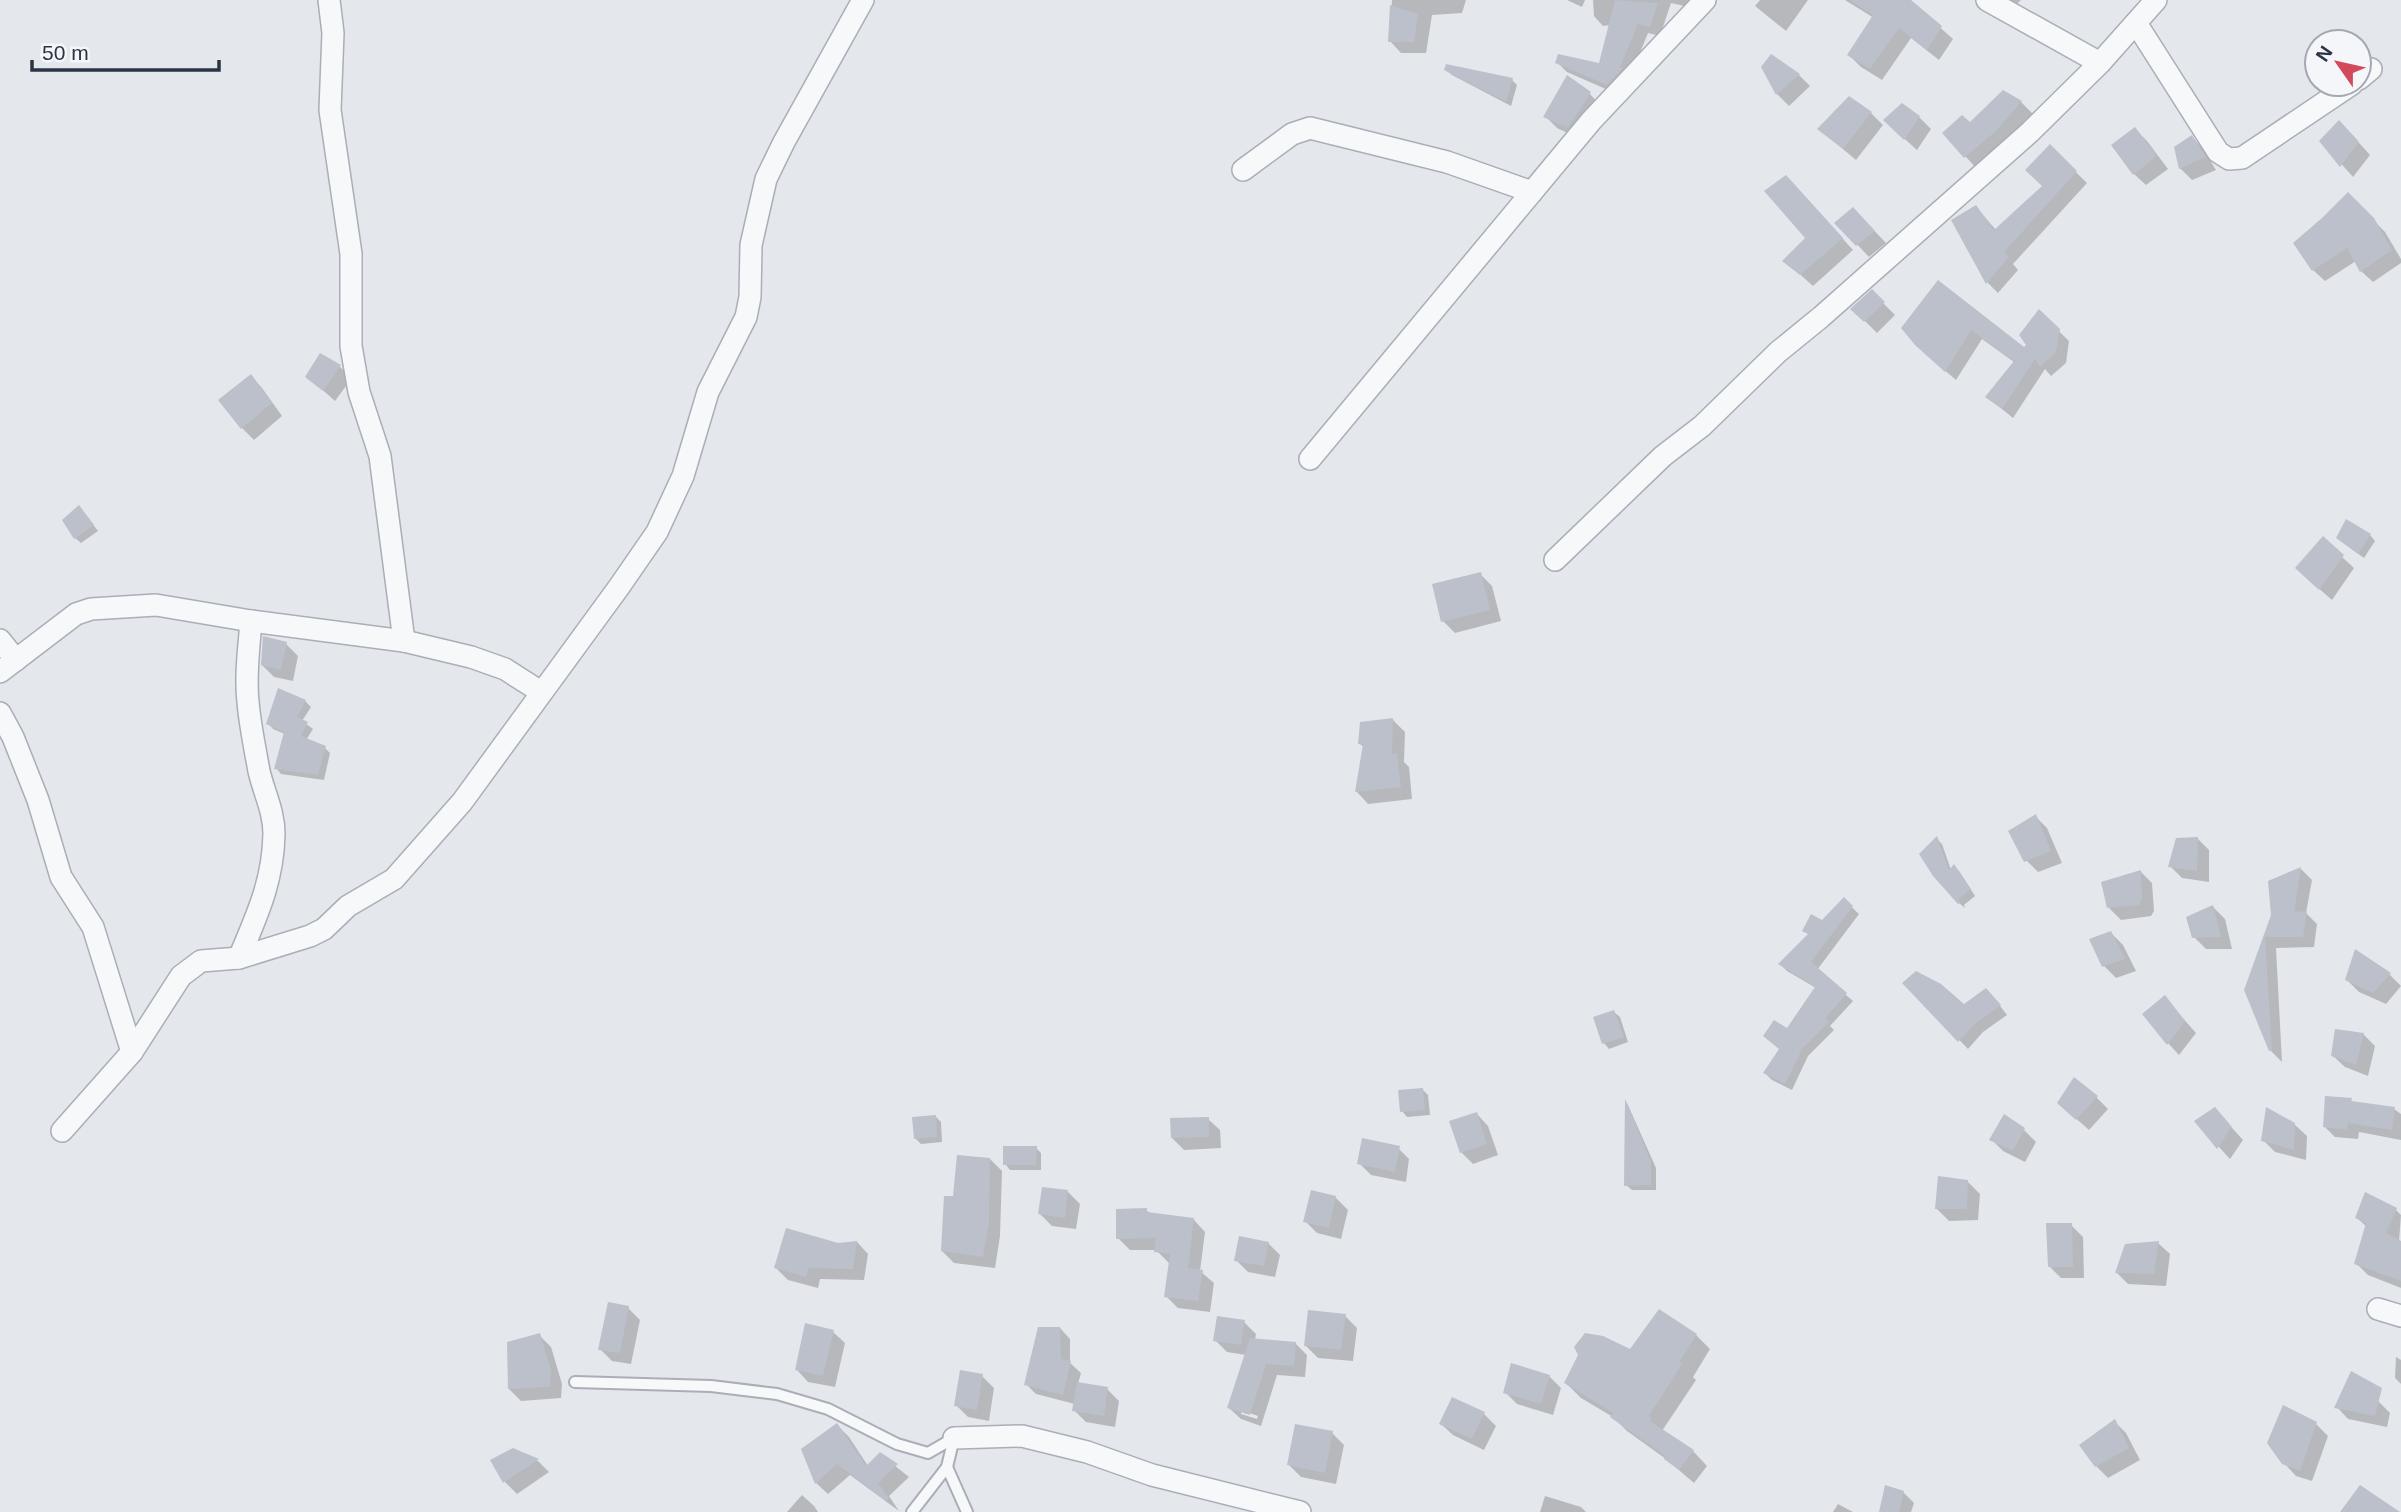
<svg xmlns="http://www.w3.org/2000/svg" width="2401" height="1512" viewBox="0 0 2401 1512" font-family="Helvetica,sans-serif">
<rect width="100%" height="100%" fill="#e4e7ec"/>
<g fill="#0003" fill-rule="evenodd">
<path d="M1392 0H1466L1462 13 1432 15 1426 53H1401L1390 41Z"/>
<path d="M1567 0H1585L1582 7Z"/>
<path d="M1593 0H1691L1689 7 1671 3 1660 36 1648 33 1630 77 1617 94 1567 72 1557 62 1600 65 1610 25 1603 26 1594 16Z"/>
<path d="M1760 0H1808L1786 31 1755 6Z"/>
<path d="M1845 0H1909L1953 39 1939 60 1911 38 1882 80 1861 67 1849 55 1874 18Z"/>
<path d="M2006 0H2021L2016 5Z"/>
<path d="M1763 68 1799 75 1810 86 1789 106 1777 94Z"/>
<path d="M1446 70 1512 80 1517 85 1511 106 1452 75Z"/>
<path d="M2003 92 2021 102 2033 114 2008 141 1977 169 1944 133 1970 125Z"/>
<path d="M1590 94 1601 106 1580 139 1557 128 1545 116Z"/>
<path d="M1871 113 1883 125 1856 160 1819 129Z"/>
<path d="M1919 117 1931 129 1917 150 1897 132Z"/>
<path d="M2135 129 2147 141 2168 169 2146 185 2134 174Z"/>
<path d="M2351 134 2370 155 2353 177 2321 141Z"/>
<path d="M2192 137 2203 149 2216 170 2192 180 2180 168Z"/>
<path d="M2050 147 2087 183 2013 264 2018 270 1998 293 1988 283 1953 221 1976 207 1996 230 2044 186Z"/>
<path d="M1798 189 1853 250 1813 286 1785 261 1807 238Z"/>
<path d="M2348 194 2385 232 2401 259V263L2373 282 2361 271 2356 261 2325 281 2313 270Z"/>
<path d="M1865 221 1886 243 1869 257 1837 223Z"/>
<path d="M1938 282 2025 350 2039 312 2069 341 2066 363 2051 376 2045 369 2013 418 1987 397 2014 362 1982 339 1956 380 1928 356Z"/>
<path d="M1872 292 1895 315 1877 333 1853 309Z"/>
<path d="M321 355 340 367 352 378 335 401 308 377Z"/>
<path d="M251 376 262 388 282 416 254 440 242 428Z"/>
<path d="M84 513 98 531 81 543 75 538Z"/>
<path d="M2370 535 2375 541 2364 558 2344 543Z"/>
<path d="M2342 557 2354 568 2332 600 2309 580Z"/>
<path d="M1480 574 1492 586 1501 621 1455 633 1443 621Z"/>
<path d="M286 644 298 656 293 681 274 677 262 665Z"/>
<path d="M305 701 311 707 302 721 313 729 306 740 325 748 330 753 324 780 281 774 276 768 285 734 273 729 268 723Z"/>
<path d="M1393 720 1405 732 1404 762 1409 767 1412 799 1368 804 1357 792 1364 747 1360 744Z"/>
<path d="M2036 817 2047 828 2062 863 2038 872 2026 860Z"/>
<path d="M2197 838 2209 850V882L2182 878 2170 866Z"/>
<path d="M1937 839 1942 844 1951 870 1954 866 1959 871 1975 896 1964 905 1965 908 1959 903Z"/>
<path d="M2301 869 2312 880 2306 913 2317 924 2314 947 2276 948 2282 1062 2270 1050 2246 990 2272 916 2269 882Z"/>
<path d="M2141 872 2152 883 2154 911 2151 916 2121 920 2109 908Z"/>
<path d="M1844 900 1859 914 1817 970 1853 1001 1830 1026 1834 1030 1808 1056 1792 1090 1772 1080 1765 1073 1781 1050 1788 1031 1816 988 1787 971 1780 964Z"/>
<path d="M2213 907 2225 919 2232 949H2206L2194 937Z"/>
<path d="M2111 933 2123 945 2136 971 2116 978 2104 966Z"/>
<path d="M2356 952 2390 975 2401 986 2386 1004 2359 992 2347 980Z"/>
<path d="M1905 983 1963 1007 1994 998 2007 1015 1983 1032 1968 1049Z"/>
<path d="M2165 998 2196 1033 2179 1055 2168 1043Z"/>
<path d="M1614 1012 1620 1017 1628 1042 1609 1049 1604 1043Z"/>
<path d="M2363 1034 2375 1046 2368 1076 2345 1067 2332 1055Z"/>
<path d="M1423 1090 1428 1095 1430 1115 1407 1117 1402 1111Z"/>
<path d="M2096 1097 2108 1109 2089 1130 2071 1114Z"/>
<path d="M2351 1100 2354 1103 2394 1109 2401 1114V1140L2359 1132 2358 1139 2335 1137 2324 1126Z"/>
<path d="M1627 1103 1656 1168V1190H1632L1626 1185Z"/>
<path d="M2215 1109 2243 1140 2230 1159 2196 1122Z"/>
<path d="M1477 1114 1488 1126 1498 1155 1473 1164 1461 1152Z"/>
<path d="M935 1116 941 1122 942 1142 921 1144 915 1138Z"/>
<path d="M1208 1119 1220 1130 1221 1148 1184 1150 1172 1138Z"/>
<path d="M2294 1124 2307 1136 2306 1160 2275 1152 2263 1140Z"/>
<path d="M2024 1130 2036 1142 2025 1162 2003 1151 1991 1139Z"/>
<path d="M1397 1147 1409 1159 1406 1182 1371 1175 1359 1163Z"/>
<path d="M1036 1148 1041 1153V1170H1010L1005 1164Z"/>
<path d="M990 1159 1002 1171 1000 1236 995 1268 954 1263 942 1251 955 1198Z"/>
<path d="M1968 1182 1980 1194 1978 1220 1949 1221 1937 1209Z"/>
<path d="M1068 1192 1080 1204 1076 1229 1052 1226 1040 1214Z"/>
<path d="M1312 1192 1336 1198 1348 1210 1341 1239 1317 1233 1305 1221Z"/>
<path d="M1146 1210 1151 1214 1194 1220 1205 1232 1200 1271 1214 1283 1210 1312 1178 1308 1166 1296 1170 1264 1156 1250H1130L1118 1238Z"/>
<path d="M2396 1210 2401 1215 2399 1242 2401 1243V1288L2368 1275 2356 1263 2367 1227 2357 1218Z"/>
<path d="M2071 1225 2083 1237 2084 1278H2061L2049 1266Z"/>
<path d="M857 1242 868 1254 864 1280 820 1279 818 1288 788 1280 776 1268 838 1244Z"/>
<path d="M1268 1243 1280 1255 1275 1277 1248 1272 1236 1260Z"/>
<path d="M2158 1243 2170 1254 2166 1286 2128 1284 2117 1273Z"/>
<path d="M628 1308 640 1320 631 1364 612 1361 600 1349Z"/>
<path d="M1345 1316 1357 1328 1353 1361 1318 1358 1306 1346Z"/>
<path d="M1244 1322 1256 1334 1255 1340 1295 1343 1307 1355 1305 1377 1277 1375 1261 1426 1241 1419 1229 1408 1246 1355 1227 1352 1215 1340ZM1241 1410 1258 1416 1257 1419 1241 1414Z"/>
<path d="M1060 1328 1070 1339V1363L1081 1373 1078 1384 1107 1389 1119 1401 1115 1427 1086 1422 1074 1410 1075 1404 1036 1394 1026 1384Z"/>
<path d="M833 1332 845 1343 835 1387 808 1382 797 1370Z"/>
<path d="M539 1335 551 1347 562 1384 561 1398 521 1401 509 1389Z"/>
<path d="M1696 1335 1710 1349 1693 1377 1696 1380 1662 1431 1693 1451 1707 1466 1694 1483 1666 1459 1627 1431 1613 1417 1581 1398 1566 1383 1631 1352Z"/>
<path d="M2396 1357 2401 1360V1384L2395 1378Z"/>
<path d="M982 1376 994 1388 989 1421 968 1417 956 1405Z"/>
<path d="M1549 1376 1561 1388 1553 1415 1517 1404 1505 1392Z"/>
<path d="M2378 1401 2390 1413 2387 1427 2348 1419 2337 1407Z"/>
<path d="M1484 1414 1496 1426 1484 1450 1453 1435 1441 1424Z"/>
<path d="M2114 1421 2126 1433 2140 1460 2108 1478 2096 1466Z"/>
<path d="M2316 1424 2328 1436 2312 1481 2296 1476 2284 1463Z"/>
<path d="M837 1425 849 1437 868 1466 880 1454 909 1477 889 1496 899 1511 850 1475 828 1494 816 1483Z"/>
<path d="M1332 1433 1344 1445 1336 1484 1301 1477 1289 1465Z"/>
<path d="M513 1450 538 1461 549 1472 517 1494 505 1482 492 1461Z"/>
<path d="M1903 1492 1914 1503 1911 1512H1881Z"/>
<path d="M802 1495 814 1506 818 1512H787Z"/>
<path d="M1545 1496 1581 1507 1586 1512H1540Z"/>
<path d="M1838 1504 1853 1512H1833Z"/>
</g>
<g fill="#bbc0ca">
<path d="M1615 0 1658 3 1650 27 1638 24 1620 67 1623 68 1607 85 1555 63 1558 54 1599 63Z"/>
<path d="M1849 0H1911L1942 26 1927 50 1899 28 1870 69 1847 55 1873 15Z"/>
<path d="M1390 5 1418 14 1414 42H1388Z"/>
<path d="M1771 54 1800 74 1776 95 1761 67Z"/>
<path d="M1446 64 1513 78 1506 102 1444 70Z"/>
<path d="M1567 75 1591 92 1568 128 1543 117Z"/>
<path d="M2003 90 2022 101 1997 130 1964 158 1942 133 1962 115 1970 122Z"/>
<path d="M1849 96 1872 112 1843 149 1817 129Z"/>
<path d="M1902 103 1920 116 1904 140 1883 120Z"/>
<path d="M2339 120 2359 142 2340 167 2319 141Z"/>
<path d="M2135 127 2157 156 2133 175 2111 145Z"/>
<path d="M2192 135 2206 157 2179 169 2174 147Z"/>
<path d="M2050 144 2077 171 2004 252 2009 257 1986 284 1951 220 1976 205 1994 230 2042 186 2025 170Z"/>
<path d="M1786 175 1843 238 1800 275 1782 261 1805 238 1764 191Z"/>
<path d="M2348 192 2374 218 2392 250 2360 272 2347 248 2312 271 2293 243 2322 218Z"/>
<path d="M1853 207 1875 231 1856 246 1834 223Z"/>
<path d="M1938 280 2024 347 2026 345 2019 335 2039 309 2060 329 2056 352 2040 367 2035 359 2002 409 1985 397 2014 361 1971 330 1945 372 1915 345 1901 328Z"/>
<path d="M1872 289 1885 302 1864 322 1850 309Z"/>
<path d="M320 353 341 365 323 391 305 377Z"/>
<path d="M251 374 272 403 241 429 218 400Z"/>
<path d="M79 505 94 525 74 539 62 520Z"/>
<path d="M2346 519 2371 534 2358 554 2336 538Z"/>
<path d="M2323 536 2344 555 2319 590 2295 568Z"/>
<path d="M1481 572 1490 610 1441 622 1432 584Z"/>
<path d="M263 636 287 642 281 670 261 665Z"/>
<path d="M278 688 306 700 297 717 308 722 301 736 326 746 318 775 274 769 284 732 266 724Z"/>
<path d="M1393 718 1392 754 1397 753 1401 787 1355 792 1363 744H1358L1360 722Z"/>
<path d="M2036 814 2051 851 2024 862 2008 831Z"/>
<path d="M1937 836 1949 870 1954 864 1971 889 1959 899 1960 903 1958 904 1933 876 1919 854Z"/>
<path d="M2198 837 2197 871 2168 867 2176 838Z"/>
<path d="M2301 867 2294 912 2307 911 2303 937H2265L2272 1051H2269L2244 990 2271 915 2268 881Z"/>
<path d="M2141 870 2142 898 2139 905 2107 908 2101 882Z"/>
<path d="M1844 897 1853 906 1811 962 1847 993 1825 1019 1829 1022 1802 1049 1785 1084 1763 1073 1779 1049 1763 1036 1774 1020 1787 1028 1815 987 1778 964 1808 934 1802 931 1811 914 1822 920Z"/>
<path d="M2213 905 2221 937 2192 938 2186 917Z"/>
<path d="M2111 931 2125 959 2102 967 2089 939Z"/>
<path d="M2355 949 2391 973 2373 993 2345 980Z"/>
<path d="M1916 971 1941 984 1964 1004 1986 988 2001 1005 1975 1024 1958 1042 1902 983Z"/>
<path d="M2165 995 2185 1021 2167 1045 2142 1014Z"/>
<path d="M1614 1010 1624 1037 1602 1044 1593 1017Z"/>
<path d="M2335 1029 2364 1033 2356 1065 2331 1056Z"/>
<path d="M2074 1077 2098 1096 2076 1120 2057 1103Z"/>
<path d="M1423 1088 1425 1110 1400 1112 1398 1090Z"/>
<path d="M2325 1096 2352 1098 2351 1101 2395 1107 2392 1130 2348 1123 2347 1130 2323 1127Z"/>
<path d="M1625 1099 1651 1162V1185L1624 1186Z"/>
<path d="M2215 1107 2232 1127 2217 1149 2194 1121Z"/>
<path d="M2266 1107 2295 1123 2294 1150 2261 1141Z"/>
<path d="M1477 1112 1487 1144 1460 1153 1449 1121Z"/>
<path d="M2004 1114 2025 1128 2013 1151 1989 1140Z"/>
<path d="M936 1115 937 1137 914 1139 912 1117Z"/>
<path d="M1209 1117V1137L1171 1138 1170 1118Z"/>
<path d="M1362 1138 1400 1146 1395 1172 1357 1164Z"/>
<path d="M1003 1146H1037L1036 1165H1003Z"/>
<path d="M957 1155 990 1158 989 1222 983 1257 941 1251 944 1196H953Z"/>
<path d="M1938 1176 1968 1180 1967 1209H1935Z"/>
<path d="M1042 1187 1068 1190 1065 1218 1038 1214Z"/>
<path d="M1311 1190 1336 1196 1329 1228 1303 1222Z"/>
<path d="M2365 1192 2397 1208 2386 1233 2401 1241V1281L2354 1264 2366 1223 2355 1218Z"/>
<path d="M1147 1208V1212L1194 1218 1188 1268 1203 1270 1198 1301 1164 1297 1170 1254 1154 1252 1156 1238 1116 1239V1209Z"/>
<path d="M2046 1223H2072L2073 1267H2048Z"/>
<path d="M786 1228 838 1243 857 1241 853 1269 809 1268 806 1277 774 1268Z"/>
<path d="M1239 1236 1269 1242 1264 1266 1234 1261Z"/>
<path d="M2159 1241 2154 1274 2115 1273 2125 1244Z"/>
<path d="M608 1302 629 1306 620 1353 598 1350Z"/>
<path d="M1659 1309 1697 1334 1679 1362 1682 1364 1649 1416 1652 1418 1650 1421 1694 1450 1679 1470 1664 1459 1665 1456 1610 1417 1613 1413 1564 1383 1578 1355 1574 1347 1585 1333 1603 1336 1630 1349Z"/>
<path d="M1308 1310 1346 1314 1341 1350 1304 1346Z"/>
<path d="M1217 1316 1245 1320 1241 1345 1213 1341Z"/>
<path d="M805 1323 834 1330 823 1376 795 1370Z"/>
<path d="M1038 1327H1060L1061 1359 1071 1361 1063 1395 1024 1385Z"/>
<path d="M540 1333 551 1371 550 1387 508 1389 507 1342Z"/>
<path d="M1250 1338 1296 1342 1294 1366 1266 1364 1250 1415 1227 1408Z"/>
<path d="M1511 1363 1550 1375 1541 1404 1503 1393Z"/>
<path d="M960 1370 983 1374 977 1410 954 1406Z"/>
<path d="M2351 1371 2382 1388 2375 1416 2334 1408Z"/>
<path d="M1077 1382 1108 1387 1104 1416 1072 1411Z"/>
<path d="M1452 1397 1485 1412 1472 1439 1439 1424Z"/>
<path d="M2283 1405 2317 1422 2300 1471 2282 1464 2267 1443Z"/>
<path d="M2115 1419 2129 1448 2095 1467 2079 1445Z"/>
<path d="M837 1423 866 1466 880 1452 898 1464 878 1483 889 1498 886 1501 837 1464 815 1484 801 1449Z"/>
<path d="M1295 1424 1333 1431 1325 1473 1287 1465Z"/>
<path d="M513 1448 539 1459 503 1483 490 1460Z"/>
<path d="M1885 1485 1904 1491 1899 1512H1879Z"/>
<path d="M2360 1485 2400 1512H2340Z"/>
</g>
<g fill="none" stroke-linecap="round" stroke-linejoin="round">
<g stroke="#a9aeb7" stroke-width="14">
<g id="lane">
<path d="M575 1382 711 1386 777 1394 828 1409 897 1444 928 1453 954 1438"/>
<path d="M947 1467 967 1512"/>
<path d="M912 1512 947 1467 954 1438"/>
</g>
</g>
<g stroke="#a9aeb7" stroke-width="24">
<g id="street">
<path d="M329 0 333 33 330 110 351 254V346L359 392 380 456 404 641 471 657 505 669 541 692"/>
<path d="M1987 0 2100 63"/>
<path d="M2136 23 2218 152 2229 159 2242 158 2352 84"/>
<path d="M2359 79 2371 69"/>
<path d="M1243 170 1292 134 1310 128 1447 162 1532 192"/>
<path d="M1310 459 1591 121 1705 0"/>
<path d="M1555 560 1663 456 1702 426 1778 352 1821 317 2030 132 2100 63 2156 0"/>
<path d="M0 640 16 660"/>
<path d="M0 672 76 614 91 609 156 605 251 621 404 641"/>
<path d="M0 713 13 737 38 800 61 877 93 927 132 1052"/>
<path d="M239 958C257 915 273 882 274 834 274 811 264 793 259 771 255 749 250 725 248 702 245 675 249 648 251 621"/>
<path d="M62 1131 132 1052 181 976 201 961 239 958 310 936 324 929 348 906 394 879 462 802 619 587 657 532 683 476 708 392 746 317 750 297 751 245 766 179 784 142 863 0"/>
<path d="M2378 1309 2401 1316"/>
<path d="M954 1438 1022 1436 1087 1452 1152 1475 1300 1512"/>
</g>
</g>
<use href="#lane" stroke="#f7f8fa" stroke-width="10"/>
<use href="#street" stroke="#f7f8fa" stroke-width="21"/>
</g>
<g transform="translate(2338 63) rotate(304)"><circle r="33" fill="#f4f6f9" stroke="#a4a8b1" stroke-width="2"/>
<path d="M0-5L12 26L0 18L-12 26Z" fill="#d1495b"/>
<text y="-10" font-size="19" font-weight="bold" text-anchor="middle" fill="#2b3445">N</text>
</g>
<path d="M32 60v10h187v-10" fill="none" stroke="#2b3445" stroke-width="3.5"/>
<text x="42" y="60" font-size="21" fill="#2b3445" stroke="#f4f6f9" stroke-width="5" paint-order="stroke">50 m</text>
</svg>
